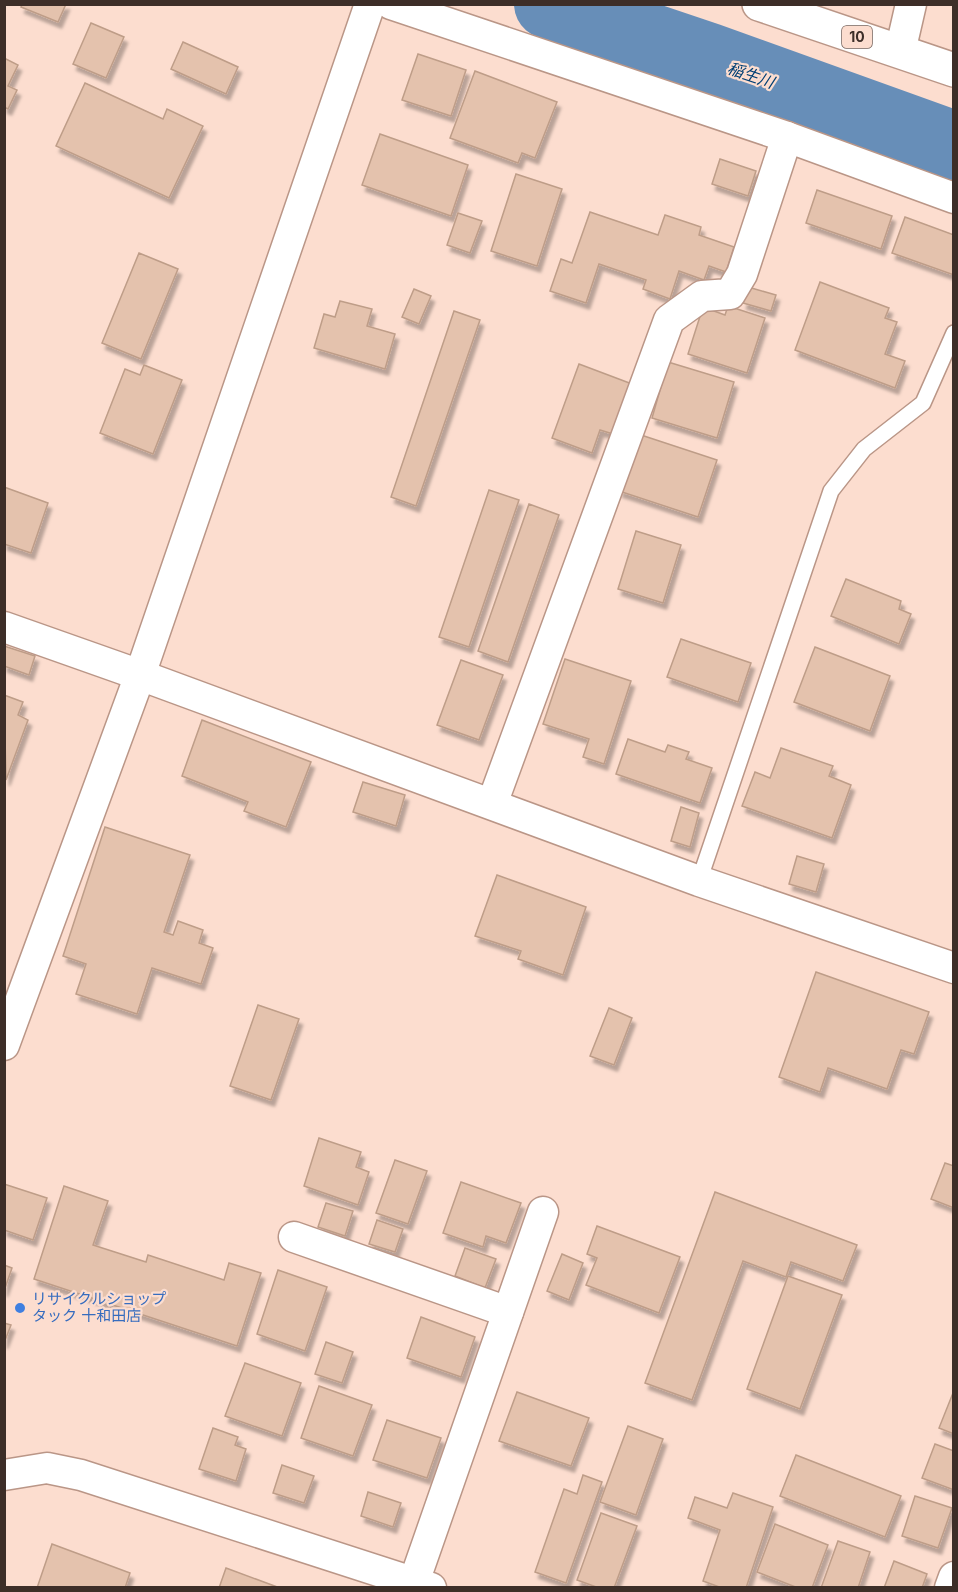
<svg xmlns="http://www.w3.org/2000/svg" width="958" height="1592" viewBox="0 0 958 1592" font-family="Inter,'Noto Sans JP',sans-serif">
<defs>
<filter id="shadow"><feDropShadow dx="3.5" dy="6" stdDeviation="1.5" flood-color="#0004"/></filter>
</defs>
<rect width="100%" height="100%" fill="#fcddcf"/>
<g fill="none" stroke-linecap="round" stroke-linejoin="round">
<path stroke="#678eb8" stroke-width="70" d="M549 4 709 58 954 146"/>
</g>
<g fill="#e4c2ad" stroke="#be9d88" stroke-width="1.5" filter="url(#shadow)">
<path d="M22 4H66L58 22 21 7Z"/>
<path d="M91 23 124 37 106 78 73 64Z"/>
<path d="M183 42 238 67 226 94 171 69Z"/>
<path d="M418 54 466 70 451 116 402 100Z"/>
<path d="M4 58 18 65 8 86 17 90 8 109 4 107Z"/>
<path d="M475 71 557 102 535 158 522 153 518 163 450 138Z"/>
<path d="M85 83 163 119 167 109 203 126 169 198 56 146Z"/>
<path d="M380 134 468 165 451 216 362 185Z"/>
<path d="M720 159 756 171 748 196 712 184Z"/>
<path d="M516 174 562 189 537 266 491 251Z"/>
<path d="M817 190 892 216 881 249 806 223Z"/>
<path d="M590 212 658 235 665 215 701 227 699 235 734 247 726 272 709 266 704 280 679 271 670 299 643 289 646 280 599 264 586 303 550 291 561 259 572 263Z"/>
<path d="M458 213 482 221 470 253 447 245Z"/>
<path d="M905 217 954 235V275L892 253Z"/>
<path d="M139 253 178 269 141 359 102 343Z"/>
<path d="M820 282 889 308 885 318 897 322 885 354 905 361 895 388 795 350Z"/>
<path d="M748 287 776 295 771 311 743 303Z"/>
<path d="M414 289 431 296 419 324 402 317Z"/>
<path d="M340 301 372 309 367 326 395 334 385 369 314 348 324 314 335 317Z"/>
<path d="M728 306 765 318 747 373 688 354 703 307 725 315Z"/>
<path d="M454 311 480 320 416 506 391 497Z"/>
<path d="M668 362 734 382 717 438 652 418Z"/>
<path d="M579 364 632 384 613 434 600 430 592 453 552 438Z"/>
<path d="M144 365 182 380 153 454 100 433 125 369 140 375Z"/>
<path d="M638 434 717 460 698 517 619 491Z"/>
<path d="M4 487 48 503 31 553 4 544Z"/>
<path d="M489 490 519 500 469 647 439 637Z"/>
<path d="M529 504 559 515 508 662 478 651Z"/>
<path d="M636 531 681 545 663 603 618 589Z"/>
<path d="M846 579 901 601 899 609 911 614 899 644 831 616Z"/>
<path d="M681 639 751 663 738 702 667 677Z"/>
<path d="M4 646 35 656 29 675 4 666Z"/>
<path d="M815 647 890 676 870 731 794 702Z"/>
<path d="M565 659 631 681 604 764 583 757 589 739 543 724Z"/>
<path d="M461 660 503 675 479 740 437 725Z"/>
<path d="M4 695 23 702 18 715 28 720 6 780Z"/>
<path d="M202 720 311 762 286 827 244 811 248 802 182 776Z"/>
<path d="M628 739 665 752 668 745 689 752 686 759 712 768 700 803 616 774Z"/>
<path d="M781 748 833 766 829 776 851 785 832 838 742 806 755 772 770 778Z"/>
<path d="M363 782 405 795 396 826 353 812Z"/>
<path d="M681 807 699 813 690 847 671 841Z"/>
<path d="M105 827 190 855 164 932 173 935 178 921 203 930 199 943 213 948 201 984 152 968 137 1014 76 994 86 964 63 956Z"/>
<path d="M797 856 824 864 816 892 789 884Z"/>
<path d="M497 875 586 907 563 975 518 959 521 951 475 936Z"/>
<path d="M816 972 929 1012 914 1054 901 1050 887 1089 828 1068 820 1092 779 1077Z"/>
<path d="M258 1005 299 1019 271 1100 230 1086Z"/>
<path d="M609 1008 632 1018 614 1065 590 1056Z"/>
<path d="M319 1138 361 1152 356 1167 369 1172 358 1205 304 1186Z"/>
<path d="M395 1160 427 1171 408 1224 376 1213Z"/>
<path d="M945 1163 954 1166V1208L931 1199Z"/>
<path d="M461 1182 521 1203 506 1243 486 1236 483 1247 443 1233Z"/>
<path d="M4 1184 47 1198 33 1240 4 1230Z"/>
<path d="M64 1186 108 1201 93 1245 146 1262 148 1255 224 1280 229 1263 261 1273 237 1346 34 1279Z"/>
<path d="M715 1192 857 1245 843 1281 791 1262 786 1277 743 1261 692 1400 645 1383Z"/>
<path d="M326 1203 353 1211 345 1236 318 1227Z"/>
<path d="M377 1220 403 1229 395 1252 369 1244Z"/>
<path d="M597 1226 680 1257 659 1313 586 1285 597 1258 587 1254Z"/>
<path d="M465 1248 496 1259 485 1288 455 1276Z"/>
<path d="M562 1254 583 1263 569 1300 547 1291Z"/>
<path d="M4 1265 12 1268 4 1291Z"/>
<path d="M278 1270 327 1287 305 1351 257 1334Z"/>
<path d="M788 1276 842 1295 800 1409 747 1389Z"/>
<path d="M421 1317 475 1337 461 1377 407 1358Z"/>
<path d="M4 1323 11 1325 4 1343Z"/>
<path d="M326 1342 353 1352 342 1383 315 1374Z"/>
<path d="M245 1363 301 1383 282 1436 225 1416Z"/>
<path d="M319 1386 372 1405 353 1456 301 1438Z"/>
<path d="M517 1392 589 1418 571 1466 499 1441Z"/>
<path d="M953 1393H954V1434L939 1428Z"/>
<path d="M387 1420 441 1438 427 1478 373 1460Z"/>
<path d="M628 1426 663 1439 636 1515 600 1502Z"/>
<path d="M213 1428 238 1437 235 1445 246 1449 236 1481 199 1469Z"/>
<path d="M935 1444 954 1451V1490L922 1478Z"/>
<path d="M796 1455 901 1496 885 1537 780 1496Z"/>
<path d="M282 1465 314 1476 304 1503 273 1493Z"/>
<path d="M583 1475 602 1482 566 1583 535 1572 564 1489 577 1494Z"/>
<path d="M368 1492 401 1503 393 1527 361 1516Z"/>
<path d="M733 1493 773 1507 746 1588H722L703 1581 720 1530 688 1518 695 1497 727 1508Z"/>
<path d="M915 1496 952 1508 938 1548 902 1536Z"/>
<path d="M601 1513 637 1526 614 1588H599L577 1580Z"/>
<path d="M775 1524 828 1545 812 1588H798L757 1572Z"/>
<path d="M838 1541 870 1552 858 1588H821Z"/>
<path d="M52 1544 130 1573 125 1588H37Z"/>
<path d="M894 1561 927 1574 922 1588H884Z"/>
<path d="M226 1568 280 1588H219Z"/>
</g>
<g fill="none" stroke-linecap="round" stroke-linejoin="round">
<g stroke="#ba9687" stroke-width="18">
<path id="service" d="M699 881 831 491 864 449 923 403 954 333"/>
</g>
<g stroke="#ba9687" stroke-width="33">
<g id="minor">
<path d="M391 4 787 137 954 198"/>
<path d="M900 52 911 4"/>
<path d="M4 627 140 675 699 881 954 968"/>
<path d="M492 804 669 320 702 296 730 294 742 274 787 137"/>
<path d="M4 1045 140 675 370 4"/>
<path d="M294 1237 508 1312"/>
<path d="M4 1475 47 1468 81 1475 431 1588"/>
<path d="M414 1582 543 1212"/>
<path d="M950 1588 954 1577"/>
</g>
</g>
<g stroke="#ba9687" stroke-width="36">
<path id="primary" d="M759 4 954 70"/>
</g>
<use href="#service" stroke="#fff" stroke-width="15"/>
<use href="#minor" stroke="#fff" stroke-width="30"/>
<use href="#primary" stroke="#fff" stroke-width="33"/>
</g>
<circle fill="#3f7fe0" stroke="#fcddcf" stroke-width="2" cx="20" cy="1308" r="6"/>
<g text-anchor="middle" stroke-width="4.5" stroke-linejoin="round" paint-order="stroke">
<rect fill="#fcddcf" stroke="#76625a" stroke-width="1.5" x="842" y="26" width="30" height="22" rx="4.5"/>
<g font-size="14" font-weight="bold" fill="#3d2e28">
<text x="857" y="42">10</text>
</g>
<g font-size="15" fill="#366cbe" stroke="#fcddcf" text-anchor="start">
<text x="32" y="1304">リサイクルショップ<tspan x="32" dy="17">タック 十和田店</tspan></text>
</g>
<g font-size="16" font-style="italic" fill="#003f74" stroke="#fcddcf">
<text transform="translate(751 75) rotate(19)" y="6">稲生川</text>
</g>
</g>
<rect width="958" height="1592" fill="none" stroke="#3d2e28" stroke-width="12"/>
</svg>
